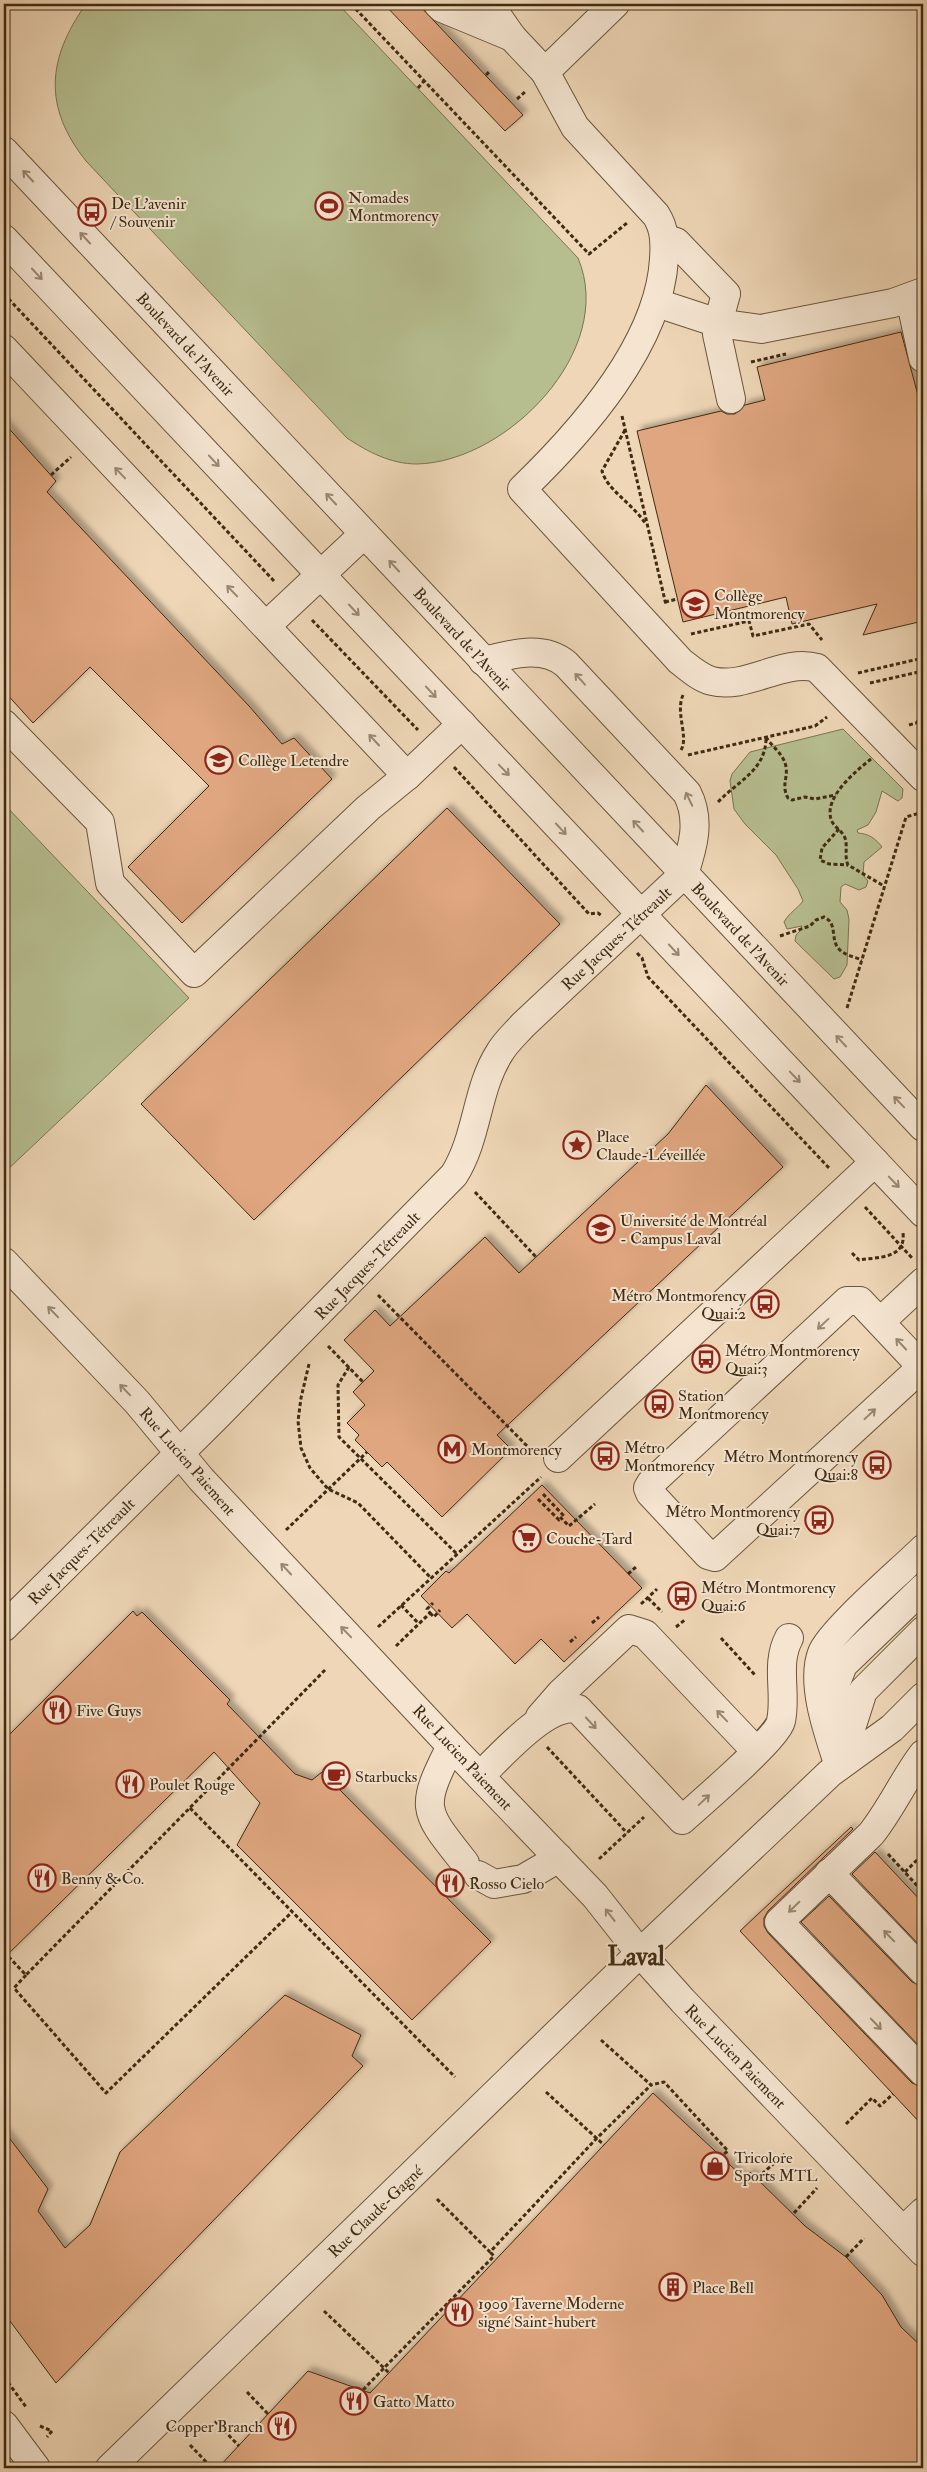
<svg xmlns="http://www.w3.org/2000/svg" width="927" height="2472" viewBox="0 0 927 2472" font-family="'IM FELL Double Pica',serif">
<defs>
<filter id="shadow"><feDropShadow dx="4.5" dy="-4.5" stdDeviation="2.5" flood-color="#0004"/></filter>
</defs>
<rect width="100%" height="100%" fill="#eed6b6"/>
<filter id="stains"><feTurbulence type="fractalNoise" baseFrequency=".004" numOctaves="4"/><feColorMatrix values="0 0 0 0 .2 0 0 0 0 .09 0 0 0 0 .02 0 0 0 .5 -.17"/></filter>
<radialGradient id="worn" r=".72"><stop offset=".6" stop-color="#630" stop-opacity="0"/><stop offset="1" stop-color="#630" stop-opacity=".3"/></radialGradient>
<g fill="#b6be90" stroke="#7a7451">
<path d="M86 4H338L578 258C617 350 507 462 417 464 391 464 368 452 347 438L86 161C43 107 47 59 86 4Z"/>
<path d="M843 729 903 789 902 798 898 801 882 791 876 812 868 825 857 830 858 833C869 834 875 838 882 847L864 862 863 875 868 881 866 887 859 890 845 884 841 887 840 902 847 910 849 919 847 965 840 977 834 979 795 941 796 935 800 931 802 926 787 929 784 922C789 913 797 909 803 901L798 889 776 855 745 824 734 809 730 781 732 774 750 752Z"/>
<path d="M4 804 189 998 4 1173Z"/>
</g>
<g fill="#dfa67f" stroke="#3e2b12" filter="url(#shadow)">
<path d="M384 4H418L523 115 505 131Z"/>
<path d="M901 332 923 414V621L863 635 877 604 792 624 786 597 683 622 637 431 721 411 727 414H735L745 405 765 400 757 367Z"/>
<path d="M4 423 56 481 47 492 249 706 282 744 294 738 332 779 182 923 128 867 209 786 90 667 33 723 4 691Z"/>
<path d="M447 808 560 924 254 1220 141 1104Z"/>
<path d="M706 1085 783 1167 497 1435 511 1449 442 1517 387 1462 382 1467 355 1440 359 1435 347 1423 365 1405 353 1392 374 1371 344 1340 375 1310 390 1326 485 1237 519 1273 668 1134Z"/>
<path d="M542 1485 642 1588 564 1662 541 1639 515 1664 467 1614 452 1628 421 1596 446 1571 449 1573Z"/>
<path d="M133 1611 137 1616 142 1612 230 1700 227 1704 295 1774 312 1780 322 1772 491 1942 412 2020 237 1845 260 1803 214 1752 4 1958V1740Z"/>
<path d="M851 1827 853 1829 768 1911 764 1918V1926L768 1933 912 2083 923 2087V2126L740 1931Z"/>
<path d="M875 1852 923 1903V1949L852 1874Z"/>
<path d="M829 1896 912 1982 923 1986V2050L801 1922Z"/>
<path d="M285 1995 361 2035 352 2056 363 2066 56 2383 4 2313V2131L48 2189 38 2211 65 2248 90 2225 120 2152Z"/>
<path d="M653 2093 745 2179 750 2172 805 2226 846 2257 882 2295 901 2327 923 2348V2468H218L308 2371 370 2393Z"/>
</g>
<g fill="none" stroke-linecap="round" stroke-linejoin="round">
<g stroke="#6a563b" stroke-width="30">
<g id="minor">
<path d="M438 4 442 8 512 37"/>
<path d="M489 4 512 37 545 72 575 127 656 215C665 229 665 243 664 259 659 345 581 432 522 489L680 661C689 668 700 678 712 681 747 690 783 658 817 668L923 777"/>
<path d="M545 72 615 4"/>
<path d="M4 151 923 1127"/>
<path d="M4 239 923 1213"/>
<path d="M665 239 676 242 726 294 718 323 717 334 731 399"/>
<path d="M910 298 923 358"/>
<path d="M657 303 718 323 761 329 893 303 923 292"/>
<path d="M4 349 407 776"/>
<path d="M266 626 364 534"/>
<path d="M4 724 100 822 110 883 194 973 368 808 407 776 462 724"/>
<path d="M4 1262 137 1402 201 1479 451 1746 595 1896 640 1953 683 2001 923 2252"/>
<path d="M880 1322 923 1282"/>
<path d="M922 1367 860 1301H847L651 1483 648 1488 650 1493 708 1555 715 1557 923 1366"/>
<path d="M558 1458 875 1162"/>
<path d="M4 1627 215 1418 454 1175C478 1137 476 1089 500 1052 506 1042 515 1034 523 1025L684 874C693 847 701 820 687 793L566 664C542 644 510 655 483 661"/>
<path d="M838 1712 836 1683 843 1665 923 1588"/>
<path d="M540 1717 561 1693 629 1629 645 1634 756 1751"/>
<path d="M451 1746C419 1809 423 1810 465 1863"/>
<path d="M923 1754C904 1779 891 1809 871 1834L779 1922 923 2072"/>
<path d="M839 1766C829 1735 810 1684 822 1653 829 1632 903 1569 923 1549"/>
<path d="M839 1766 863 1691 923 1631"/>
<path d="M480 1776C501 1756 547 1702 578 1709L682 1820C700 1804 778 1737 781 1721 787 1693 775 1664 789 1638"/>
<path d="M829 1873 923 1971"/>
<path d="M478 1875 494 1884 523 1879 559 1858"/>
<path d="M903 2231 923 2212"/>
<path d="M4 2425 36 2468"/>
<path d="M110 2468 640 1953 830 1773 892 1728 923 1697"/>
</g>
</g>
<g stroke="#3e2b12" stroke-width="3" stroke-dasharray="4 2.5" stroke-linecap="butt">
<path d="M351 4 589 254 627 223"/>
<path d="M486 75 490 71"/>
<path d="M418 88 424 81"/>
<path d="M517 99 525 92"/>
<path d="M4 294 274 581"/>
<path d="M751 362 786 354"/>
<path d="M622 416 666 605"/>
<path d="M625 430 602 471C607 490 633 504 645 523"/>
<path d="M51 475 71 457"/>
<path d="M665 602 677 599"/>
<path d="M312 620 418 730"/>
<path d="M691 634 749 621 753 636 809 624 822 640"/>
<path d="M858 673 923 658"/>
<path d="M870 683 923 671"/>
<path d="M917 723 923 709"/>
<path d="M909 725 923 721"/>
<path d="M766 737C772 747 784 754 786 767 788 778 781 786 788 798L792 800 805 797 815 799 836 795"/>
<path d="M681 750C689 737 675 713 683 695"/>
<path d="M688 755 815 726 827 717"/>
<path d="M871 759C856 771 824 797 831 819 833 827 842 830 845 838 848 847 844 856 848 865L884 886"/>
<path d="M454 767 589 914 598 913 602 916"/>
<path d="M718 802C738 781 766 770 766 738"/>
<path d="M839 829 822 848 820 860 829 864 848 865"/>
<path d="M780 936 810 926 816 920 824 917C838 923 830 940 839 949 844 955 855 957 862 960"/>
<path d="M637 953 642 958 648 977 830 1169"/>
<path d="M847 1008 906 817 923 812"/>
<path d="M475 1192 536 1257"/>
<path d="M865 1207 913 1259"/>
<path d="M852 1253 859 1260C878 1257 906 1259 903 1233"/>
<path d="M378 1295 532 1451"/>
<path d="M328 1346 363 1382"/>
<path d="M309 1364 301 1398 298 1421 301 1448 310 1468 328 1489 358 1503 431 1578"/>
<path d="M349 1367 338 1385 339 1437 457 1554"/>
<path d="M543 1494 564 1516 561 1518 569 1526 595 1504"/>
<path d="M538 1499 559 1520 561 1518"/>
<path d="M286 1530 367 1452"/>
<path d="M513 1533 525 1525"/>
<path d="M628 1574 636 1567"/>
<path d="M648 1598 662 1612"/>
<path d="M641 1604 657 1589"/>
<path d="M401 1605 419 1624"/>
<path d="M430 1613 434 1617 440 1610"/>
<path d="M592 1623 599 1617"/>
<path d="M378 1627 541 1477"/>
<path d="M676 1627 686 1619"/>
<path d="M721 1638 755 1675"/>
<path d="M570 1642 576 1637"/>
<path d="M396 1646 430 1613 427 1609 433 1603"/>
<path d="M547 1747 627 1833"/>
<path d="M190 1808 455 2077"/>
<path d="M888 1854 923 1892"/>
<path d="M599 1859 644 1817"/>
<path d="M905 1872 918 1859"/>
<path d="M4 1952 26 1975 325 1670"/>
<path d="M26 1975 14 1988 106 2093 292 1912"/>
<path d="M601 2040 651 2085 664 2082 728 2151 721 2156"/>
<path d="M546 2092 604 2145"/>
<path d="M846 2124 872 2098 880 2106 893 2094"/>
<path d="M757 2178 785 2154"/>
<path d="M437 2199 490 2252 596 2139 651 2085"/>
<path d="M794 2213 817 2188"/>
<path d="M846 2257 864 2238"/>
<path d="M324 2311 384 2368 494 2256 490 2252"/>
<path d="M4 2377 26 2407"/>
<path d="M363 2390 384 2368 389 2373"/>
<path d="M247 2392 268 2414"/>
<path d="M215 2421 239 2446"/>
<path d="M40 2426 52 2431 47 2437"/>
<path d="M190 2445 212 2468"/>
</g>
<use href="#minor" stroke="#f4e4d0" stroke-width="28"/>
</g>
<defs><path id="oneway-shaft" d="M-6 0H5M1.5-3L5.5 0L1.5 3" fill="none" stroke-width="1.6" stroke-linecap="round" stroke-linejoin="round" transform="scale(1.25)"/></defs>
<g stroke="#998871">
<use href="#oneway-shaft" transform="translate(28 176) rotate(-133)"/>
<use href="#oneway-shaft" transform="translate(85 238) rotate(-133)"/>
<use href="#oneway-shaft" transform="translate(37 274) rotate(47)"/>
<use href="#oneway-shaft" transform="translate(214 461) rotate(47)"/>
<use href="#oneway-shaft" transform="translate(120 473) rotate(-134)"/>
<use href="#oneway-shaft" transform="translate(331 499) rotate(-133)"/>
<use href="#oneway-shaft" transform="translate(394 566) rotate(-133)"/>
<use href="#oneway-shaft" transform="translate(232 591) rotate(-134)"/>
<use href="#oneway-shaft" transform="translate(354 610) rotate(47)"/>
<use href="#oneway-shaft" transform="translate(580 679) rotate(-132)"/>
<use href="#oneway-shaft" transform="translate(431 692) rotate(47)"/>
<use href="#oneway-shaft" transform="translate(374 740) rotate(-133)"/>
<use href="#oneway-shaft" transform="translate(504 770) rotate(46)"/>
<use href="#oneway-shaft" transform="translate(689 799) rotate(-116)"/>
<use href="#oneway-shaft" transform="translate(638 826) rotate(-133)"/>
<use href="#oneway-shaft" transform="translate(561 829) rotate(47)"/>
<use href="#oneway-shaft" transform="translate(674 950) rotate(47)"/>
<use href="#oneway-shaft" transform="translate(841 1041) rotate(-133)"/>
<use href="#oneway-shaft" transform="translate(795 1077) rotate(46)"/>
<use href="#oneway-shaft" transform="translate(899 1102) rotate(-134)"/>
<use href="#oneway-shaft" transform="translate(894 1182) rotate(46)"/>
<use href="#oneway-shaft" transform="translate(53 1312) rotate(-134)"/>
<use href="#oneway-shaft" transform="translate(823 1324) rotate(137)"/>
<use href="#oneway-shaft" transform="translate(901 1344) rotate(-133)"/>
<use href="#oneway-shaft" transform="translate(125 1390) rotate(-134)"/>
<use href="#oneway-shaft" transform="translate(870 1414) rotate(-43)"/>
<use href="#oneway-shaft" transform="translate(286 1569) rotate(-133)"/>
<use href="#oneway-shaft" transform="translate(346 1632) rotate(-134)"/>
<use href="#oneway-shaft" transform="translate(722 1716) rotate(-134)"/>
<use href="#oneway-shaft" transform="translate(591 1723) rotate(47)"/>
<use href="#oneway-shaft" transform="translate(704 1800) rotate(-43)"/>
<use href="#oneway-shaft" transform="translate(794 1907) rotate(136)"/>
<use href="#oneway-shaft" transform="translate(610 1915) rotate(-128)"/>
<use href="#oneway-shaft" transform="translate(889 1936) rotate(-134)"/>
<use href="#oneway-shaft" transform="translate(876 2024) rotate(46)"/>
</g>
<defs>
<g id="stadium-ring" transform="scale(1.4375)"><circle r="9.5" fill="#f4e4d0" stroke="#8f2418" stroke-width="1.5"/><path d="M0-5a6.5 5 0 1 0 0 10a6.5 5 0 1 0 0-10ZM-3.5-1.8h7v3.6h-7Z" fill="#8f2418"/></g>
<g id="bus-ring" transform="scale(1.4375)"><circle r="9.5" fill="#f4e4d0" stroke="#8f2418" stroke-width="1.5"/><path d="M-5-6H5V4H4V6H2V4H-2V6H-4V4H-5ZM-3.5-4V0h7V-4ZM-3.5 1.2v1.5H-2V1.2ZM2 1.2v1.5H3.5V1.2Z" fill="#8f2418"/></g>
<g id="university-ring" transform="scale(1.4375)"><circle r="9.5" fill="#f4e4d0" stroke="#8f2418" stroke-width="1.5"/><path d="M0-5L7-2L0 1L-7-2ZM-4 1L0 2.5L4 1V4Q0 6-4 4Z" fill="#8f2418"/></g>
<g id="school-ring" transform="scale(1.4375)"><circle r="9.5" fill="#f4e4d0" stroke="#8f2418" stroke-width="1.5"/><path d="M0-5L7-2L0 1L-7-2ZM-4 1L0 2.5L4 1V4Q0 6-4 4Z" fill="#8f2418"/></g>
<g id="sight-ring" transform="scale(1.4375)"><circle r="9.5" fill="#f4e4d0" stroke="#8f2418" stroke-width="1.5"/><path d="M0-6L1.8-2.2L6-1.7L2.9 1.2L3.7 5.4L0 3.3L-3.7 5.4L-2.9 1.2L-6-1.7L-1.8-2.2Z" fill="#8f2418"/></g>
<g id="metro-ring" transform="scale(1.4375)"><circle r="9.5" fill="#f4e4d0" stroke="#8f2418" stroke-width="1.5"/><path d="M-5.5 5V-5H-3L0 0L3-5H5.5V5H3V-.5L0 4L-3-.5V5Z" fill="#8f2418"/></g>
<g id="supermarket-ring" transform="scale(1.4375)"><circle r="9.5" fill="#f4e4d0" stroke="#8f2418" stroke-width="1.5"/><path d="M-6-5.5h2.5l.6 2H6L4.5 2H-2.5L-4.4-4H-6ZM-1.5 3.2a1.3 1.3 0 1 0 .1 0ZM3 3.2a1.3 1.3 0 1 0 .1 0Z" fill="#8f2418"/></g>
<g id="restaurant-ring" transform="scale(1.4375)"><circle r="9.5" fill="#f4e4d0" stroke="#8f2418" stroke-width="1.5"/><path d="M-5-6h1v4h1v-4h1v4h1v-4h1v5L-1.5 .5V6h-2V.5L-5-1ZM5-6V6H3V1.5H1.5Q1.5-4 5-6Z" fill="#8f2418"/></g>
<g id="cafe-ring" transform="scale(1.4375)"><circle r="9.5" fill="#f4e4d0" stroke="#8f2418" stroke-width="1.5"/><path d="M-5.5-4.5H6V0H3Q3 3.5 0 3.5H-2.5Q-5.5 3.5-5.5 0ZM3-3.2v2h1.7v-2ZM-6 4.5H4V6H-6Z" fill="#8f2418"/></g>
<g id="shop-ring" transform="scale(1.4375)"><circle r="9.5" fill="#f4e4d0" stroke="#8f2418" stroke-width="1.5"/><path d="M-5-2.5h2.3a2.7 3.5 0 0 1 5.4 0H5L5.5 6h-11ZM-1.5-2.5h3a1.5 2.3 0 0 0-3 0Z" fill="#8f2418"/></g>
<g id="building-ring" transform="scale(1.4375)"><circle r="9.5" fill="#f4e4d0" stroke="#8f2418" stroke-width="1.5"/><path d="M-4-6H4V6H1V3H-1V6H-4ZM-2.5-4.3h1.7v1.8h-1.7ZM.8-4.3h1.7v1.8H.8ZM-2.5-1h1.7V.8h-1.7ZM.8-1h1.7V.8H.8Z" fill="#8f2418"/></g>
</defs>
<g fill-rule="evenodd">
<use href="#stadium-ring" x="329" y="206"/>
<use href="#bus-ring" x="92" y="212"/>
<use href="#university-ring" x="695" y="604"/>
<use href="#school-ring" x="219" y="760"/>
<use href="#sight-ring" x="577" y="1145"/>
<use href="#university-ring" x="601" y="1229"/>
<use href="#bus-ring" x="765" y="1304"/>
<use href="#bus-ring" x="706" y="1359"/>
<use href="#bus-ring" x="659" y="1404"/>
<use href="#metro-ring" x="452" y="1449"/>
<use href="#bus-ring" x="605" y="1456"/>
<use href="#bus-ring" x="877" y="1465"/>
<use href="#bus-ring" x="819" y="1520"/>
<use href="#supermarket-ring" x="527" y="1538"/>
<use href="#bus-ring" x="682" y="1596"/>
<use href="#restaurant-ring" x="57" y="1710"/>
<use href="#cafe-ring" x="336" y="1776"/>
<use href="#restaurant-ring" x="130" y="1784"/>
<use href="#restaurant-ring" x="42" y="1878"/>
<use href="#restaurant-ring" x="450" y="1883"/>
<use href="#shop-ring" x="715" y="2166"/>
<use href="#building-ring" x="673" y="2287"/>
<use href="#restaurant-ring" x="459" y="2312"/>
<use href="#restaurant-ring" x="354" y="2401"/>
<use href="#restaurant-ring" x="282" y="2426"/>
</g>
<g text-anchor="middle" stroke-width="4" stroke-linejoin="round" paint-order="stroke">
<g font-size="16" fill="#3e2b12" stroke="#f4e4d0" text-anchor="start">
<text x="348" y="203">Nomades<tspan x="348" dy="18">Montmorency</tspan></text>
<text x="111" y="209">De L'avenir<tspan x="111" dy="18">/ Souvenir</tspan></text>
<text x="714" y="601">Collège<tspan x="714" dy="18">Montmorency</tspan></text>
<text x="238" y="766">Collège Letendre</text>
<text x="596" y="1142">Place<tspan x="596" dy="18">Claude-Léveillée</tspan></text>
<text x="620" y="1226">Université de Montréal<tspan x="620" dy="18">- Campus Laval</tspan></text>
<text x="746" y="1301" text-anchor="end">Métro Montmorency<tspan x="746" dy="18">Quai:2</tspan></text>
<text x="725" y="1356">Métro Montmorency<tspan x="725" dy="18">Quai:3</tspan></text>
<text x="678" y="1401">Station<tspan x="678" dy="18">Montmorency</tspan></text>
<text x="624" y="1453">Métro<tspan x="624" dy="18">Montmorency</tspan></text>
<text x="471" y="1455">Montmorency</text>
<text x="858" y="1462" text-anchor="end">Métro Montmorency<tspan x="858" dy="18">Quai:8</tspan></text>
<text x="800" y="1517" text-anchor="end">Métro Montmorency<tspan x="800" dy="18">Quai:7</tspan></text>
<text x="546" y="1544">Couche-Tard</text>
<text x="701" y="1593">Métro Montmorency<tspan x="701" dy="18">Quai:6</tspan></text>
<text x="76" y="1716">Five Guys</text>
<text x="355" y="1782">Starbucks</text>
<text x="149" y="1790">Poulet Rouge</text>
<text x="61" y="1884">Benny &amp; Co.</text>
<text x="469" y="1889">Rosso Cielo</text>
<text x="734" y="2163">Tricolore<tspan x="734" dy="18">Sports MTL</tspan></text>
<text x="692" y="2293">Place Bell</text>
<text x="478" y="2309">1909 Taverne Moderne<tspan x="478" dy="18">signé Saint-hubert</tspan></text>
<text x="373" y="2407">Gatto Matto</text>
<text x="263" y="2432" text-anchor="end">Copper Branch</text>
</g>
<g font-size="16" fill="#3e2b12" stroke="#f4e4d0">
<text transform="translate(186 344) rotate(47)" y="6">Boulevard de l'Avenir</text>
<text transform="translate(463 639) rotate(47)" y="6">Boulevard de l'Avenir</text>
<text transform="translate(741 934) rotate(47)" y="6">Boulevard de l'Avenir</text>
<text transform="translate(616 938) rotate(-43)" y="6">Rue Jacques-Tétreault</text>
<text transform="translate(367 1265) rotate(-46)" y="6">Rue Jacques-Tétreault</text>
<text transform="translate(188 1461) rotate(49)" y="6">Rue Lucien Paiement</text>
<text transform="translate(81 1551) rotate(-45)" y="6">Rue Jacques-Tétreault</text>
<text transform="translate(463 1757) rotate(47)" y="6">Rue Lucien Paiement</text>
<text transform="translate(736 2056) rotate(46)" y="6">Rue Lucien Paiement</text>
<text transform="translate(375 2211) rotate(-44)" y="6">Rue Claude-Gagné</text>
</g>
<g font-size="26" font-weight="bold" fill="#3e2b12" stroke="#f4e4d0">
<text x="636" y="1965">Laval</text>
</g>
</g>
<rect width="927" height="2472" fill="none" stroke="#eed6b6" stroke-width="20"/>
<rect x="5" y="5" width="917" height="2462" fill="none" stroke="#3e2b12" stroke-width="2.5"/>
<rect x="10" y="10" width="907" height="2452" fill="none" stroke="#3e2b12"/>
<rect width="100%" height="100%" filter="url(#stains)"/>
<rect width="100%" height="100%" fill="url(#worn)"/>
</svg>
